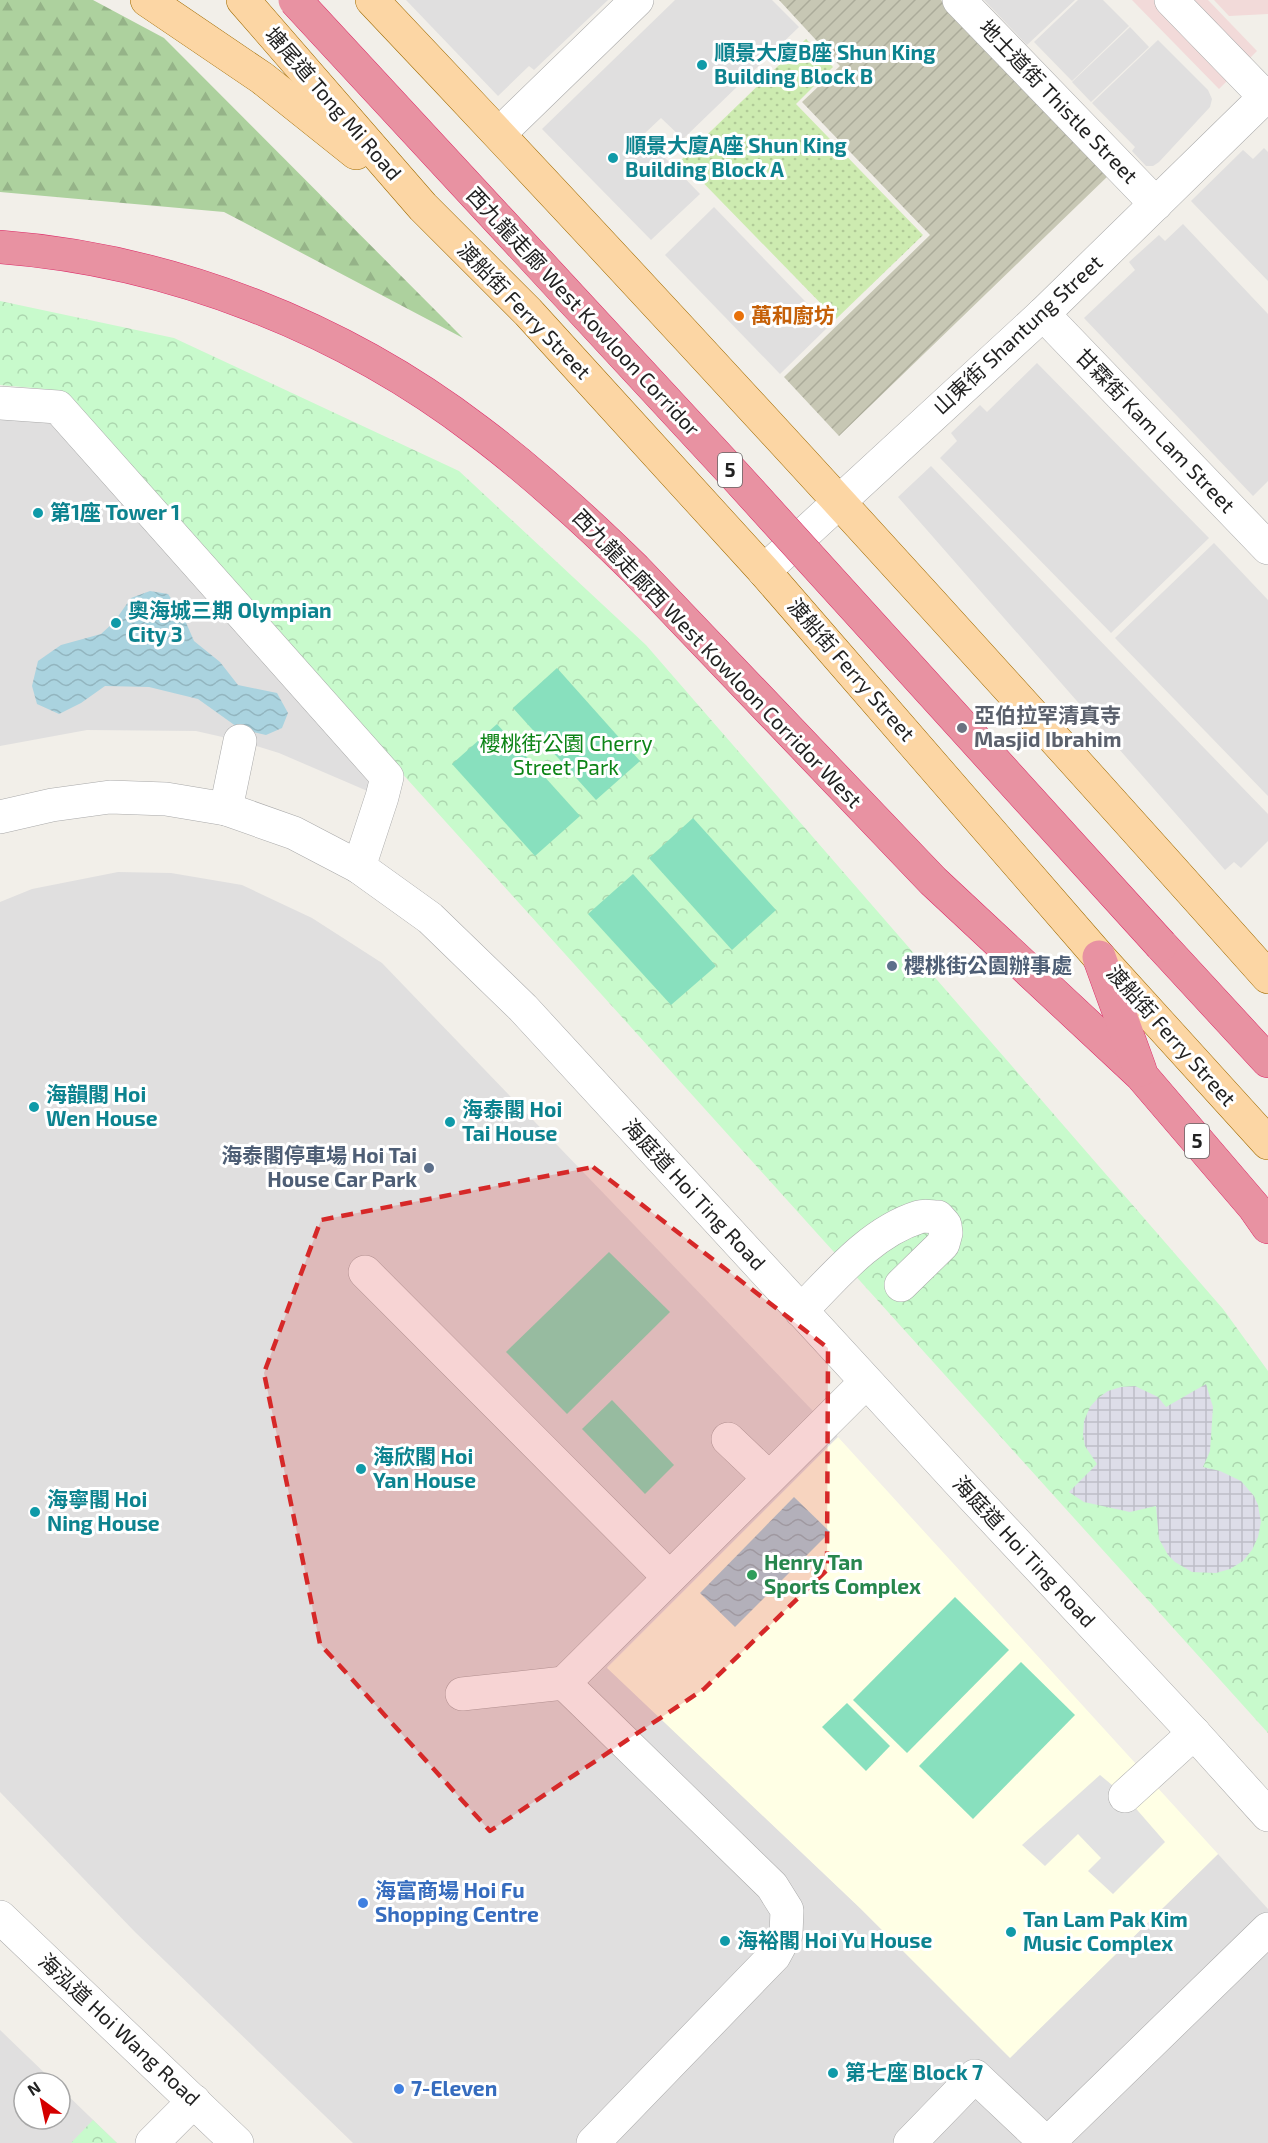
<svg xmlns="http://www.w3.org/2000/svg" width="1268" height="2143" viewBox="0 0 1268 2143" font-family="'Exo 2','Noto Sans TC',sans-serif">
<defs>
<pattern id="construction-furrows" width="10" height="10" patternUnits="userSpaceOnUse" patternTransform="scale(1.5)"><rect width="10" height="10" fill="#c7c7b4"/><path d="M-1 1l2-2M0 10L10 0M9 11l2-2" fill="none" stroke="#abab9a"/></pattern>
<pattern id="forest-firs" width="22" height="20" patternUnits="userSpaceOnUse" patternTransform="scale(1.5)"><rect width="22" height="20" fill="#add19e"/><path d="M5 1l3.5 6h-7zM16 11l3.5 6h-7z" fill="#95b388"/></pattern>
<pattern id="park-crowns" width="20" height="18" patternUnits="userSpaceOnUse" patternTransform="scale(1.5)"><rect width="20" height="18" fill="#c8facc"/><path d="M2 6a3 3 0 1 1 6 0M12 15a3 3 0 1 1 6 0" fill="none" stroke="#acd6af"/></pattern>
<pattern id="garden-dots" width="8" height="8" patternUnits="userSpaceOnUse" patternTransform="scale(1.5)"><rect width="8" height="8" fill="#cdebb0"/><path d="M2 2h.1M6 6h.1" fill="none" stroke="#b0c997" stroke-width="1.8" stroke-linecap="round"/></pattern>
<pattern id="plaza-grid" width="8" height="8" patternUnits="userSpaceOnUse" patternTransform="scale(1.5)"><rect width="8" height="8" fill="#dddde8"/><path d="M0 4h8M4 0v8" fill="none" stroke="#bdbdc7"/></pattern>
<pattern id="water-waves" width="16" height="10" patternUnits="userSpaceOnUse" patternTransform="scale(1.5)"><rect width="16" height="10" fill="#aad3df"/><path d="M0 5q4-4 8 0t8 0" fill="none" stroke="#92b5bf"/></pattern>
</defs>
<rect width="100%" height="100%" fill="#f2efe9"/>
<g fill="#e0dfdf">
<path d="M406 0H608L534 70 529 66 498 96Z"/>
<path d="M675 0H772L799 27 683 139 661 118 643 135 700 194 651 240 542 129Z"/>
<path d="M984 0H1075L1027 45Z"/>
<path d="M1078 0H1103L1129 26 1072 81 1034 42Z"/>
<path d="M1130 27 1149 47 1091 102 1072 82Z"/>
<path d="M1158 40 1208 90 1212 99 1210 107 1159 162 1153 166H1146L1132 151 1135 147 1092 103Z"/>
<path d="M1264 148 1268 152V281L1191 201 1243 150 1253 159Z"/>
<path d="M714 207 829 326 780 374 665 255Z"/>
<path d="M1183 224 1268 314V481L1253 496 1084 318 1135 270 1129 262 1159 235 1165 241Z"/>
<path d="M1037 363 1209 538 1111 633 940 458 957 441 951 433 980 405 987 412Z"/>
<path d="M0 387 54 390 386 799 279 753 240 741 196 731 87 730 0 746Z"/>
<path d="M931 466 1268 814V841L1241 868 1234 862 1225 870 898 497Z"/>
<path d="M1214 543 1268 600V796L1115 638Z"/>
<path d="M118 872 171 873 242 885 312 918 382 963 838 1437 607 1667 860 1908 1010 2057 1218 1854 1268 1909V2143H353L135 1932 0 1792V902L32 889Z"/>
<path d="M0 2030 55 2083H24V2119H60V2088L117 2143H0Z"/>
</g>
<g fill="#f2dad9">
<path d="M1132 0H1208L1257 51 1219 89Z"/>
<path d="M1214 0H1268V14L1229 16Z"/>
</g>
<path fill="#ffffe5" d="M838 1437 1218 1854 1010 2058 860 1908 607 1668Z"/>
<path fill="url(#construction-furrows)" d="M779 0H941L1109 175 839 436 784 377 930 235 802 102 840 66Z"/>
<path fill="url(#forest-firs)" d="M0 0H93L164 38 463 338 224 212 0 192Z"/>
<g fill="url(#park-crowns)">
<path d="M0 301 174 338 459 471 646 645 1223 1309 1268 1371V1733L56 390 0 385Z"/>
<path d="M93 2120 117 2143H71Z"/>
</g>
<path fill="url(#garden-dots)" d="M806 39 833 67 796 104 923 235 836 319 681 160Z"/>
<g fill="#88e0be">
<path d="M557 668 640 761 596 800 513 708Z"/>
<path d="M497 724 580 816 535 856 452 764Z"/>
<path d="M693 818 776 910 732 950 649 858Z"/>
<path d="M633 874 716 966 671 1005 588 914Z"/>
<path d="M609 1252 670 1312 567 1414 506 1352Z"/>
<path d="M612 1400 674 1465 645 1494 582 1429Z"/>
<path d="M955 1597 1009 1650 907 1753 853 1700Z"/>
<path d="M1021 1662 1075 1715 973 1819 919 1766Z"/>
<path d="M847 1703 890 1746 866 1771 822 1727Z"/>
</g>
<path fill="#e2e2e2" d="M1100 1775 1125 1796 1165 1842 1113 1894 1088 1871 1101 1858 1078 1834 1045 1866 1022 1845Z"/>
<path fill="url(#plaza-grid)" d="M1206 1384 1213 1407 1210 1451 1203 1467 1220 1471 1241 1481 1254 1496 1258 1505 1261 1522 1258 1537 1252 1550 1243 1561 1230 1569 1216 1573 1192 1572 1175 1562 1168 1555 1159 1539 1156 1506 1130 1512 1084 1502 1069 1492 1097 1464 1085 1446 1083 1435 1084 1421 1090 1407 1098 1398 1108 1391 1121 1387 1135 1386 1158 1397 1166 1407Z"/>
<g fill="url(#water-waves)">
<path d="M150 591 168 594 184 618 194 641 220 662 238 685 277 693 288 713 282 728 266 735 240 729 198 699 149 687 105 686 81 703 59 714 37 704 32 686 38 661 61 645 101 634 114 622 131 598Z"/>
<path d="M794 1497 830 1532 735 1627 700 1593Z"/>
</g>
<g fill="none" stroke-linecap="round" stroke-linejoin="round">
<g stroke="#a9a9a9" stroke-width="34">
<g id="minor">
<path d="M959 0 1156 204"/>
<path d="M1171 0 1268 100"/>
<path d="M499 134 637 0"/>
<path d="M1043 314 1268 548"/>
<path d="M0 403 58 407 387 777 382 797 359 867"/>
<path d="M764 571 1043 314 1268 94"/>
<path d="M226 809 240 741"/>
<path d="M0 817 52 805 110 797 166 799 226 809 294 833 359 867 430 918 523 1008 959 1482 1194 1733 1268 1815"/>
<path d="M365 1272 669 1577"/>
<path d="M801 1311C835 1276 871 1232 919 1217 925 1215 932 1217 938 1217L945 1225 946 1233 943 1244 901 1285"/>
<path d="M728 1439 769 1478"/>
<path d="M462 1694 564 1683"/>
<path d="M1125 1796 1194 1733"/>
<path d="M0 1917 237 2143"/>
<path d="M152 2143 194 2101"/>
<path d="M593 2143 774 1956 786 1934 787 1910 772 1886 564 1683 866 1382"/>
<path d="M910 2143 975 2076 1046 2143"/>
<path d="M1048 2143 1268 1929"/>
</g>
</g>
<g stroke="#a06b00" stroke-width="34">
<g id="major">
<path d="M147 0 262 78 356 153"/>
<path d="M243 0 423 207 528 312 764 571 1099 957 1268 1143"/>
<path d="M372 0C676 321 974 647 1268 977"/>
</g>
</g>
<g stroke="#dc2a67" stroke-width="34">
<g id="highway">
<path d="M0 247C171 260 342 327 478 431 534 473 585 520 635 569L933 881 1141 1075 1254 1207 1268 1227"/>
<path d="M1161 945 1268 1061"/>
<path d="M1099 957 1140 1070"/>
</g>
</g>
<use href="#minor" stroke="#fff" stroke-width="33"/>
<use href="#major" stroke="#fcd6a4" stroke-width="33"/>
<use href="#highway" stroke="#e892a2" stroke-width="33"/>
<g stroke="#dc2a67" stroke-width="34" stroke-linecap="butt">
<path id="highway-bridge" d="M295 0 731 471 1161 945"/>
</g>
<use href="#highway-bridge" stroke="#e892a2" stroke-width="33"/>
</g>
<path fill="#d62828" fill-opacity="0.2" stroke="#d62828" stroke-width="4.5" stroke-dasharray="12 8" stroke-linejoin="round" d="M593 1167 828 1348 827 1570 704 1689 490 1831 320 1644 264 1373 321 1220Z"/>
<g fill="#0f9aa8" stroke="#fff" stroke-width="2">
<circle cx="702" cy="65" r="6"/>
<circle cx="613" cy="158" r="6"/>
<circle cx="38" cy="513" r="6"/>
<circle cx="116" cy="623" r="6"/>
<circle cx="34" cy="1107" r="6"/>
<circle cx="450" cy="1122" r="6"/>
<circle cx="361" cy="1469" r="6"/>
<circle cx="35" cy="1512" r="6"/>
<circle cx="1011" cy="1932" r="6"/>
<circle cx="725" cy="1941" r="6"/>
<circle cx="833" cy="2073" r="6"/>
</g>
<circle fill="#e8710a" stroke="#fff" stroke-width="2" cx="739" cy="316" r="6"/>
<circle fill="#6b7280" stroke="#fff" stroke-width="2" cx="962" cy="728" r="6"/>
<g fill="#5c6f8a" stroke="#fff" stroke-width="2">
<circle cx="892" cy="966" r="6"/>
<circle cx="429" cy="1168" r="6"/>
</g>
<circle fill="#2e9e5b" stroke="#fff" stroke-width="2" cx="752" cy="1575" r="6"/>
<g fill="#3f7fe0" stroke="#fff" stroke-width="2">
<circle cx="363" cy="1903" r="6"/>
<circle cx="399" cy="2089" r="6"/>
</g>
<g text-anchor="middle" stroke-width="6" stroke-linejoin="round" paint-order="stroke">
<g fill="#fff" stroke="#646464" stroke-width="1.5">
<rect x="718" y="453" width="24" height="34" rx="4.5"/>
<rect x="1185" y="1124" width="24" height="34" rx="4.5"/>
</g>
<g font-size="20" font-weight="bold" fill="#222">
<text x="730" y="477">5</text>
<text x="1197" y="1148">5</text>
</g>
<g font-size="21" font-weight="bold" fill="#0d838f" stroke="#fff" text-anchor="start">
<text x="714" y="60">順景大廈B座 Shun King<tspan x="714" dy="24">Building Block B</tspan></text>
<text x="625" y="153">順景大廈A座 Shun King<tspan x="625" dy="24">Building Block A</tspan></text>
<text x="50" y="520">第1座 Tower 1</text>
<text x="128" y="618">奧海城三期 Olympian<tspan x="128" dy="24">City 3</tspan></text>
<text x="46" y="1102">海韻閣 Hoi<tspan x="46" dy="24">Wen House</tspan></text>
<text x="462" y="1117">海泰閣 Hoi<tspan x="462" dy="24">Tai House</tspan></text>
<text x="373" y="1464">海欣閣 Hoi<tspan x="373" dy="24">Yan House</tspan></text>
<text x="47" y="1507">海寧閣 Hoi<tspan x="47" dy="24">Ning House</tspan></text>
<text x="1023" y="1927">Tan Lam Pak Kim<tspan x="1023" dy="24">Music Complex</tspan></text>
<text x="737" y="1948">海裕閣 Hoi Yu House</text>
<text x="845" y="2080">第七座 Block 7</text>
</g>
<g font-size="21" fill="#222" stroke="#fff">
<text transform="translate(1058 102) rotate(46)" y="7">地士道街 Thistle Street</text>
<text transform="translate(333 104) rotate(49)" y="7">塘尾道 Tong Mi Road</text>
<text transform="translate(524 311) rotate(46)" y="7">渡船街 Ferry Street</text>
<text transform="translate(583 312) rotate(47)" y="7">西九龍走廊 West Kowloon Corridor</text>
<text transform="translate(1018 335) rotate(-43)" y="7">山東街 Shantung Street</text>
<text transform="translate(1155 431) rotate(46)" y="7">甘霖街 Kam Lam Street</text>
<text transform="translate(717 659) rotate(46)" y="7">西九龍走廊西 West Kowloon Corridor West</text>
<text transform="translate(851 670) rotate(49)" y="7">渡船街 Ferry Street</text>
<text transform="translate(1171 1036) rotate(48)" y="7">渡船街 Ferry Street</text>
<text transform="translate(694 1195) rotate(47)" y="7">海庭道 Hoi Ting Road</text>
<text transform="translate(1024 1552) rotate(47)" y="7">海庭道 Hoi Ting Road</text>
<text transform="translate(119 2030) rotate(43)" y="7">海泓道 Hoi Wang Road</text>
</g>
<g font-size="21" font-weight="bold" fill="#c56008" stroke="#fff" text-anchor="start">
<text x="751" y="323">萬和廚坊</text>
</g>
<g font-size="21" font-weight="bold" fill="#5b616d" stroke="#fff" text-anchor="start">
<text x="974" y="723">亞伯拉罕清真寺<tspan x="974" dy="24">Masjid Ibrahim</tspan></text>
</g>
<g font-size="21" fill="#0c8416" stroke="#fff">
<text x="566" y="751">櫻桃街公園 Cherry<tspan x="566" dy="24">Street Park</tspan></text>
</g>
<g font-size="21" font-weight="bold" fill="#4e5e75" stroke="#fff" text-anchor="start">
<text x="904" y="973">櫻桃街公園辦事處</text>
<text x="417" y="1163" text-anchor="end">海泰閣停車場 Hoi Tai<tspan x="417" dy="24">House Car Park</tspan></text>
</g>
<g font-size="21" font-weight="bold" fill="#27864d" stroke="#fff" text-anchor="start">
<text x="764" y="1570">Henry Tan<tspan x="764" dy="24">Sports Complex</tspan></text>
</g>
<g font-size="21" font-weight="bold" fill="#366cbe" stroke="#fff" text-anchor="start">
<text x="375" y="1898">海富商場 Hoi Fu<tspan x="375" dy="24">Shopping Centre</tspan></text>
<text x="411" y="2096">7-Eleven</text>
</g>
</g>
<g transform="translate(42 2101) rotate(327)"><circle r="28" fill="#ffffff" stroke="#a7a7a7" stroke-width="1.5"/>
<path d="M0-4.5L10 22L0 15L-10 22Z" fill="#d40000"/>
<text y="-9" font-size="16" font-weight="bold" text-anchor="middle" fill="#222222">N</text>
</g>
</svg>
